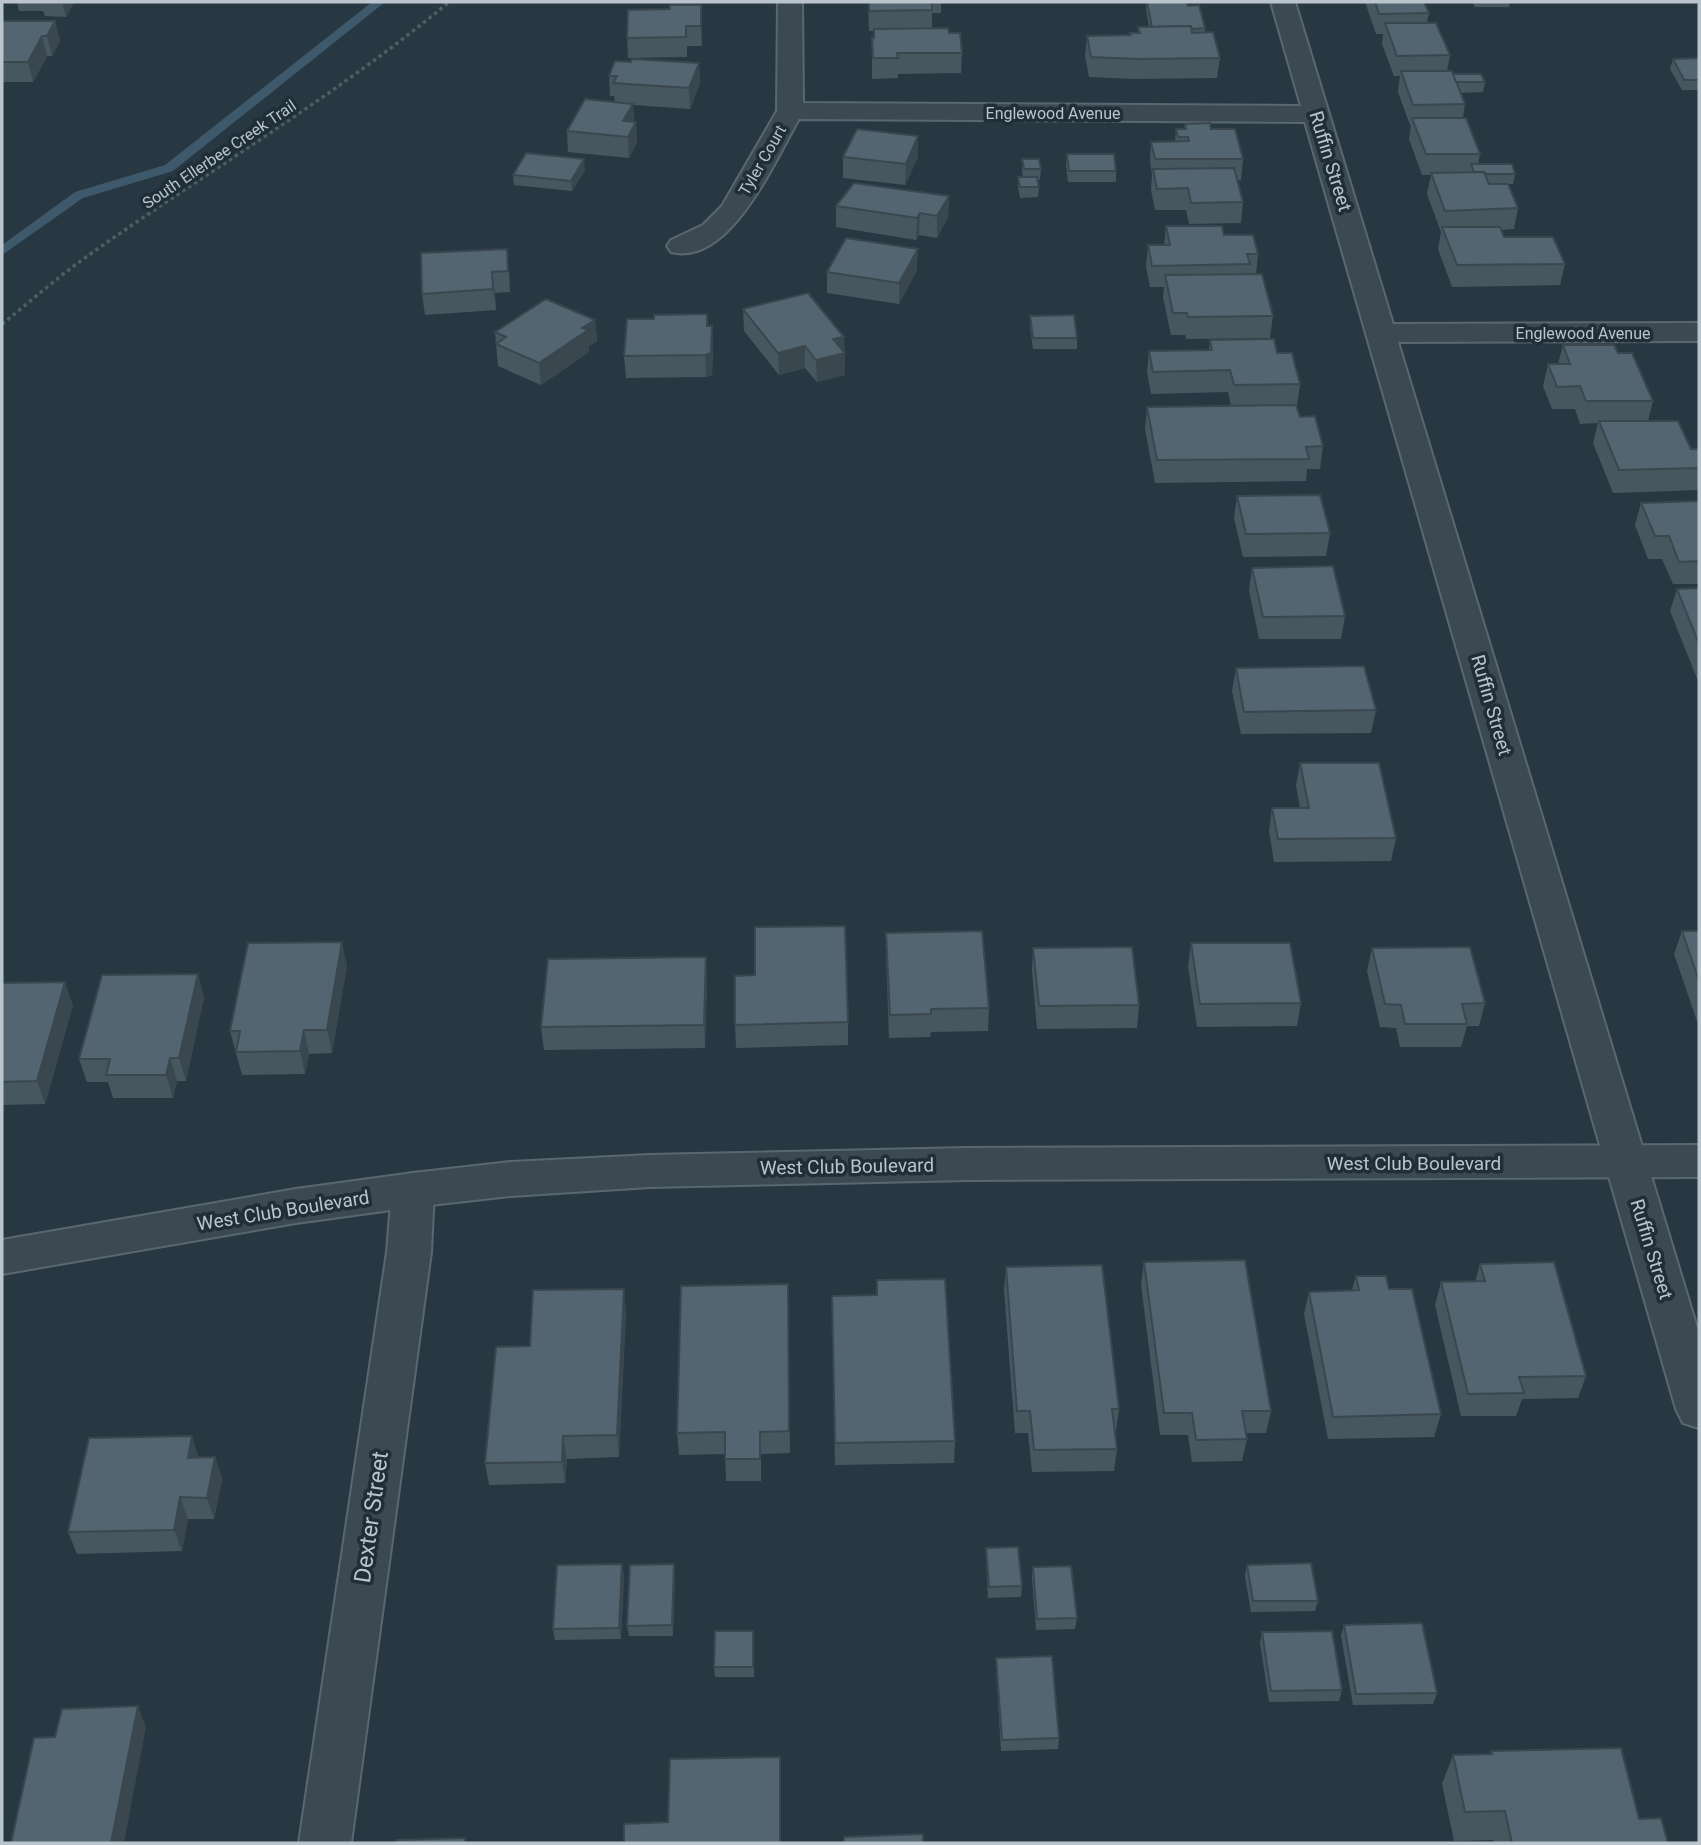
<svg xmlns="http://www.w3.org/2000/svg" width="1701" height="1845" viewBox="0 0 1701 1845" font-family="Roboto,sans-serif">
<rect width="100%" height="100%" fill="#283843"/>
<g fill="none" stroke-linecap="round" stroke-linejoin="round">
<path fill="#3e596b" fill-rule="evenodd" d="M372 2H385L173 171 83 198 2 255V245L75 192 165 165Z"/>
<g stroke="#5a6770" stroke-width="4">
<g id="minor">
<path d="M778 2H802L803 103 1301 106 1271 2H1295L1393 324 1699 323V341L1398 342 1699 1334V1428L1683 1423 1676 1409 1305 122 799 119C775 160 730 267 671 252L667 246 671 240 703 225 722 206 777 111Z"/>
<path d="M413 1173 428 1178 434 1190 431 1252 351 1843H299L387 1252 392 1190 398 1178Z"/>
</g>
</g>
<g stroke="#5a6770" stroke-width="4">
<path id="tertiary" d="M1699 1145V1177L968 1180 650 1187 511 1196 413 1207 296 1223 2 1274V1240L296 1189 413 1173 511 1162 650 1155 968 1148Z"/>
</g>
<path stroke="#4a6160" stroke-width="3.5" stroke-dasharray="3.5 3.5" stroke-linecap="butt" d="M2 324C31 301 59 276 89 255 209 170 336 96 449 2"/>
<use href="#minor" fill="#3c4953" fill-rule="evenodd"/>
<use href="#tertiary" fill="#3c4953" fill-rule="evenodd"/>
</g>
<g fill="#475760">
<path d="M17 2H74L66 17 45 16 43 11H19Z"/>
<path d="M868 2H941V13H932V28L949 33 962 53 961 73 898 74V78L872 79V38H874V31H869Z"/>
<path d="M1147 2H1187L1188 6 1205 28V33L1220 58 1217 78 1134 79 1089 77 1085 56 1087 36 1130 35V33H1138V27H1149L1146 10Z"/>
<path d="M1365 2H1424L1429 13 1427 23 1450 55 1447 71 1453 74 1485 82 1483 92 1461 93 1465 104 1463 118 1480 154 1478 164 1515 174 1513 184H1509L1518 208 1514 229 1501 230 1504 237 1565 264 1560 285 1452 287 1438 249 1441 232 1427 194 1431 175H1422L1409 139 1411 125H1410L1398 92 1400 76H1394L1382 44 1383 34H1376Z"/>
<path d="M1472 2H1510L1509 7H1475Z"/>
<path d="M701 5 702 46H687V57L628 58 627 38 670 9Z"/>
<path d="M2 21H55L60 41 52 56H47L33 82H2Z"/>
<path d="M1699 58V90H1682L1670 69 1673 59Z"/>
<path d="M631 62 699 63 700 83 690 109 633 105 634 121 636 122 637 142 629 158 568 152 567 131 615 102 614 96H610L609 76Z"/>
<path d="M1185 124 1211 129 1243 159 1241 180H1238L1243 202 1241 223 1189 224 1186 210H1155L1151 190 1152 175 1150 162 1151 142 1175 141 1176 129H1184Z"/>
<path d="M1067 154 1116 171V182H1068L1066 165Z"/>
<path d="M843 157H918L905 185 843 178Z"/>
<path d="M1022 159 1041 169 1040 180H1038L1039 187 1038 197 1020 198 1018 187V177H1023L1022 170Z"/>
<path d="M585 170 572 191 514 185 513 175Z"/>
<path d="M949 196 948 217 937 238 919 235 916 240 836 227V206Z"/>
<path d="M1166 226 1224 235 1258 254 1256 274 1273 316 1270 338 1186 339 1185 335H1171L1163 297 1164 287H1150L1146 267 1148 245H1164Z"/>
<path d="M421 253 509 271 510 292 495 293 496 310 425 315 422 294Z"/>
<path d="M917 270 899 304 827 293V272Z"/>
<path d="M743 309 844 337 845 375 817 382 805 368 779 375 744 331Z"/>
<path d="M1030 316 1077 338V349H1033L1030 327Z"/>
<path d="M595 320 597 341 589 346V352L541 385 498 366 495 332Z"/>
<path d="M707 326H712L713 348 712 375 706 377 626 378 624 356Z"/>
<path d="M1210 340 1277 353 1300 384 1297 406 1300 417 1323 446 1320 469H1307L1306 481 1155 483 1145 429 1147 407 1231 406 1228 392 1151 394 1147 372 1149 351 1209 350Z"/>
<path d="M1563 345 1618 353 1653 401 1648 421 1691 449H1699V490L1613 493 1593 443 1598 423 1580 424 1575 409H1552L1543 386 1548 364H1558Z"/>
<path d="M1237 496 1330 533 1326 556 1243 557 1234 518Z"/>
<path d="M1699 501V584H1673L1662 559H1648L1635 525 1641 503Z"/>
<path d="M1252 568 1345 616 1341 639H1259L1249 590Z"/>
<path d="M1699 588V681H1698L1670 611 1677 589Z"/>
<path d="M1236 668 1376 710 1371 733 1241 734 1232 691Z"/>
<path d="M1300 763 1396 838 1391 861 1274 862 1269 831 1272 808H1300L1296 786Z"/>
<path d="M1682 931H1699V1027L1674 954Z"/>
<path d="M886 933 989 1008 988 1031 931 1032 930 1037 889 1038 886 956Z"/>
<path d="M1191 943 1301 1003 1297 1026 1197 1027 1188 966Z"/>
<path d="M1033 948 1139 1005 1137 1028 1037 1029 1032 971Z"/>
<path d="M1372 948 1485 1003 1479 1026H1467L1461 1047H1400L1396 1028 1380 1027 1367 971Z"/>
<path d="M347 965 332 1053 309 1054 305 1074 242 1075 230 1031Z"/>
<path d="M755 975 848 1022V1045L736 1048 735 1025Z"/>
<path d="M707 981 705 1048 544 1050 541 1027Z"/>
<path d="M2 983 73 1005 45 1104 2 1105Z"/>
<path d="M204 997 186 1081H177L173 1098H113L108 1082H87L79 1059Z"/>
<path d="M1144 1262 1271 1411 1266 1433H1246L1247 1439 1242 1461 1192 1462 1188 1435H1160L1141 1285Z"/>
<path d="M1480 1264 1586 1376 1578 1398 1522 1399 1516 1416H1461L1435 1305 1441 1282H1475Z"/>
<path d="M1006 1267 1119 1409 1116 1431H1115L1117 1449 1114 1471 1032 1472 1028 1433H1015L1004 1290Z"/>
<path d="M1356 1276 1389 1289 1441 1414 1434 1437 1328 1439 1304 1314 1309 1292 1352 1290Z"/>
<path d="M877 1280 955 1441 954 1463 835 1465 832 1296 876 1295Z"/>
<path d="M788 1284 790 1453 761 1454V1481H726L725 1454 679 1455 677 1433Z"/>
<path d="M626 1311 619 1457 567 1459 565 1483 489 1485 485 1463 530 1346Z"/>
<path d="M199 1457H215L222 1479 214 1519H188L182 1551 77 1554 68 1532Z"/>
<path d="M986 1548 1022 1586 1021 1597 988 1598 986 1559Z"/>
<path d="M674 1564 675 1575 673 1636H629L627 1626Z"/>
<path d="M1247 1565 1318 1601 1315 1611 1251 1612 1245 1576Z"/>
<path d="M1033 1567 1077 1618 1075 1629 1036 1630 1032 1578Z"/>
<path d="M624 1575 621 1639 555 1640 553 1629Z"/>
<path d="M1344 1625 1437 1693 1433 1704 1353 1705 1341 1636Z"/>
<path d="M1262 1632 1342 1690 1339 1701 1269 1702 1260 1643Z"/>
<path d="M754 1641V1677H715L714 1667Z"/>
<path d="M996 1658 1059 1738 1058 1749 1001 1751 996 1668Z"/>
<path d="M1491 1751 1639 1819 1668 1843H1494L1493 1840 1454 1841 1442 1784 1453 1755 1490 1754Z"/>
</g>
<g fill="#3a474e">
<path d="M62 2H74L66 17Z"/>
<path d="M701 5 702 25V46L701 26Z"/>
<path d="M55 21 60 41 52 56 47 36Z"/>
<path d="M42 36 47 56 33 82 28 62Z"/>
<path d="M699 63 700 83 690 109 689 88Z"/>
<path d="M633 104 634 125 623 121Z"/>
<path d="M636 122 637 142 629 158 628 137Z"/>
<path d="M918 136V157L905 185 906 164Z"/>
<path d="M584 159 585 170 572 191 571 181Z"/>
<path d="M949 196 948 217 937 238V216Z"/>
<path d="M920 213 919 235 916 240 917 218Z"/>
<path d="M918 249 917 270 899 304V283Z"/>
<path d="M492 272 495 293 496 310 493 289Z"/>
<path d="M595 320 597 341 589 346V352L541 385 539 363 582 328Z"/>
<path d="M712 326 713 348 712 375 706 377 705 355Z"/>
<path d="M844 337 845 375 817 382 816 360 833 339Z"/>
<path d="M805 346V368L779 375 778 353Z"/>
<path d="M342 942 347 965 332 1053 327 1030Z"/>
<path d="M706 957 707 981 705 1048 704 1025Z"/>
<path d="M198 974 204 997 186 1081 179 1058Z"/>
<path d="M65 982 73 1005 45 1104 37 1081Z"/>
<path d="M304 1030 309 1054 305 1074 300 1051Z"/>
<path d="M170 1058 177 1081 173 1098 166 1075Z"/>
<path d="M624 1289 626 1311 619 1457 617 1435Z"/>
<path d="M192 1436 199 1458H188Z"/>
<path d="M563 1436 567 1459 565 1483 562 1462Z"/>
<path d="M215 1457 222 1479 214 1519 207 1498Z"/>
<path d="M180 1497 188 1519 182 1551 174 1530Z"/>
<path d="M622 1564 624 1575 621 1639 619 1628Z"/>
<path d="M674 1564 675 1575 673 1636 672 1625Z"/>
<path d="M138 1706 146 1727 124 1843H111Z"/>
<path d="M780 1757 781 1787V1843H780Z"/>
</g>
<g fill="#536570" stroke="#3a474e" stroke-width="2">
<path d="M869 2H932V10L869 11Z"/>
<path d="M1147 2H1187L1188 6 1199 5 1205 28 1191 29V26L1152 27Z"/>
<path d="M1375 2H1424L1429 13 1379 14Z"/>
<path d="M670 5H701V26H686V37L627 38 628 10 670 9Z"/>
<path d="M2 21H55L47 36H42L28 62H2Z"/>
<path d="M1385 23H1436L1450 55 1397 56Z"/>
<path d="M1191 26 1192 33 1213 32 1220 58 1136 59 1091 57 1087 36 1131 35 1130 33H1140L1138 27Z"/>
<path d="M948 28 949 33H960L962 53H897L898 58H873L872 38H874V29Z"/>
<path d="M1699 58V80H1684L1673 59Z"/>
<path d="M632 59 699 63 689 88 613 83 617 76H609L615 61 631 62Z"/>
<path d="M1401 71H1452L1465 104 1413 105Z"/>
<path d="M1453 74H1481L1485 82H1456Z"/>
<path d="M585 99 633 104 623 121 636 122 628 137 567 131Z"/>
<path d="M1412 118H1466L1480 154H1426Z"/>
<path d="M1210 123 1211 129H1235L1243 159H1155L1151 142 1189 141 1188 137H1178L1176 129H1186L1185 124Z"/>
<path d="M857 129 918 136 906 164 843 157Z"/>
<path d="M526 153 584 159 571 181 513 175Z"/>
<path d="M1067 154H1114L1116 171H1069Z"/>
<path d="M1022 159H1039L1041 169H1024Z"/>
<path d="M1471 164H1512L1515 174H1485L1484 172H1474Z"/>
<path d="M1234 168 1243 202 1191 203 1188 188 1157 189 1153 169Z"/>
<path d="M1484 172 1489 184H1508L1518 208 1445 211 1431 173Z"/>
<path d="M1018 177H1037L1039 187H1020Z"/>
<path d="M854 183 949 196 937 216 920 213 917 218 836 206Z"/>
<path d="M1166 226H1222L1224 235H1253L1258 254H1247L1250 264 1152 266 1148 245H1170Z"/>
<path d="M1442 227H1500L1504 237H1553L1565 264 1457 265Z"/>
<path d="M846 238 918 249 899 283 827 272Z"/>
<path d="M507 249 508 271 492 272 493 289 422 294 421 253Z"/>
<path d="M1262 274 1273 316 1188 317 1187 313H1173L1165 275Z"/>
<path d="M808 293 844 337 833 339 845 353 816 360 805 346 778 353 743 309Z"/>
<path d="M546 299 595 320 582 328 588 330 539 363 496 344 506 337 495 332Z"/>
<path d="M707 314V326H712L711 353 705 355 624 356 627 319H654V315Z"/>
<path d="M1074 315 1077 338H1033L1030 316Z"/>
<path d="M1274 339 1277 353H1292L1300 384 1234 385 1230 370 1153 372 1149 351 1212 350 1210 340Z"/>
<path d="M1563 345H1614L1618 353H1632L1653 401H1586L1580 386 1557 387 1548 364H1570Z"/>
<path d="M1296 405 1300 417 1315 416 1323 446 1306 447 1309 459 1157 460 1147 407Z"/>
<path d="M1599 421H1678L1691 449H1699V468L1619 470Z"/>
<path d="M1320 495 1330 533 1246 534 1237 496Z"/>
<path d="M1699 501V561L1679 562 1669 536H1655L1641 503Z"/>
<path d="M1333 566 1345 616 1263 617 1252 568Z"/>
<path d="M1699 588V644L1677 589Z"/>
<path d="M1364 666 1376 710 1244 712 1236 668Z"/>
<path d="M1300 763H1379L1396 838 1278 839 1272 808H1309Z"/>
<path d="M845 926 848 1022 735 1025V976L755 975V927Z"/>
<path d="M982 931 989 1008 931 1009V1014L890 1015 886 933Z"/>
<path d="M1682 931H1699V981Z"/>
<path d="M342 942 327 1030H304L300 1051 236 1052 240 1031H230L248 943Z"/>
<path d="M1191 943H1290L1301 1003 1200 1004Z"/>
<path d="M1132 947 1139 1005 1039 1006 1033 948Z"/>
<path d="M1470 947 1485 1003 1462 1004 1467 1024H1405L1401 1005 1385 1004 1372 948Z"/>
<path d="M706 957 704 1025 541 1027 548 959Z"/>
<path d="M198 974 179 1058H170L166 1075H106L110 1059H79L102 975Z"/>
<path d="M65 982 37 1081 2 1082V983Z"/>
<path d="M1245 1260 1271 1411H1242L1247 1439 1196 1440 1192 1413H1164L1144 1262Z"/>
<path d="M1554 1262 1586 1376 1519 1377 1524 1393 1468 1394 1441 1282 1485 1281 1480 1264Z"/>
<path d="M1102 1265 1119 1409H1112L1117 1449 1034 1450 1030 1411H1017L1006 1267Z"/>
<path d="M1356 1276H1386L1389 1289H1412L1441 1414 1333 1417 1309 1292 1359 1290Z"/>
<path d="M945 1279 955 1441 835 1443 832 1296 877 1295V1280Z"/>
<path d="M788 1284 789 1431 760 1432V1459H725V1432L677 1433 681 1286Z"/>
<path d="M624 1289 617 1435 563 1436 562 1462 485 1463 496 1347 530 1346 533 1290Z"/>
<path d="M192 1436 188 1458 215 1457 207 1498 180 1497 174 1530 68 1532 89 1438Z"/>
<path d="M1018 1547 1022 1586 989 1587 986 1548Z"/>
<path d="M1311 1563 1318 1601H1253L1247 1565Z"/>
<path d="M622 1564 619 1628 553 1629 557 1565Z"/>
<path d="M674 1564 672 1625 627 1626 630 1565Z"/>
<path d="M1071 1566 1077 1618 1037 1619 1033 1567Z"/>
<path d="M1422 1623 1437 1693 1356 1694 1344 1625Z"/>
<path d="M715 1631H753V1667H714Z"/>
<path d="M1332 1631 1342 1690 1271 1691 1262 1632Z"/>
<path d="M1052 1656 1059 1738 1002 1740 996 1658Z"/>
<path d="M138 1706 111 1843H11L34 1738 55 1737 62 1709Z"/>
<path d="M1621 1748 1639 1819 1661 1818 1668 1843H1512L1505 1811 1465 1812 1453 1755 1492 1754 1491 1751Z"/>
<path d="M780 1757V1843H624V1824L668 1822 670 1759Z"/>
<path d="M923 1834V1843H844V1837Z"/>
<path d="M465 1838V1843H396V1840Z"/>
</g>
<g text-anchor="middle" stroke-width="7" stroke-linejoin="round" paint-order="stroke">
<g font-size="16" fill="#b9c4cc" stroke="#202e38">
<text x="1053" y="119">Englewood Avenue</text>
<text transform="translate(219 154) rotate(-34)" y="6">South Ellerbee Creek Trail</text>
<text transform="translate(762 160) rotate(-60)" y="6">Tyler Court</text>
<text x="1583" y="339">Englewood Avenue</text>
</g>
<g font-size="19" fill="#b9c4cc" stroke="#202e38">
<text transform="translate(1331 161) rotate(73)" y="7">Ruffin Street</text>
<text transform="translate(1492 705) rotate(74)" y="7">Ruffin Street</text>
<text x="1414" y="1170">West Club Boulevard</text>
<text transform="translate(847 1166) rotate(-1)" y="7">West Club Boulevard</text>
<text transform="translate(283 1210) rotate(-9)" y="7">West Club Boulevard</text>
<text transform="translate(1652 1249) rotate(73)" y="7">Ruffin Street</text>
</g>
<g font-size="23" fill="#b9c4cc" stroke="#202e38">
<text transform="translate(371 1517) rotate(-82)" y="8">Dexter Street</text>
</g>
</g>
<rect width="1701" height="1845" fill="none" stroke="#b9c4cc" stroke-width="7"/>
</svg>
